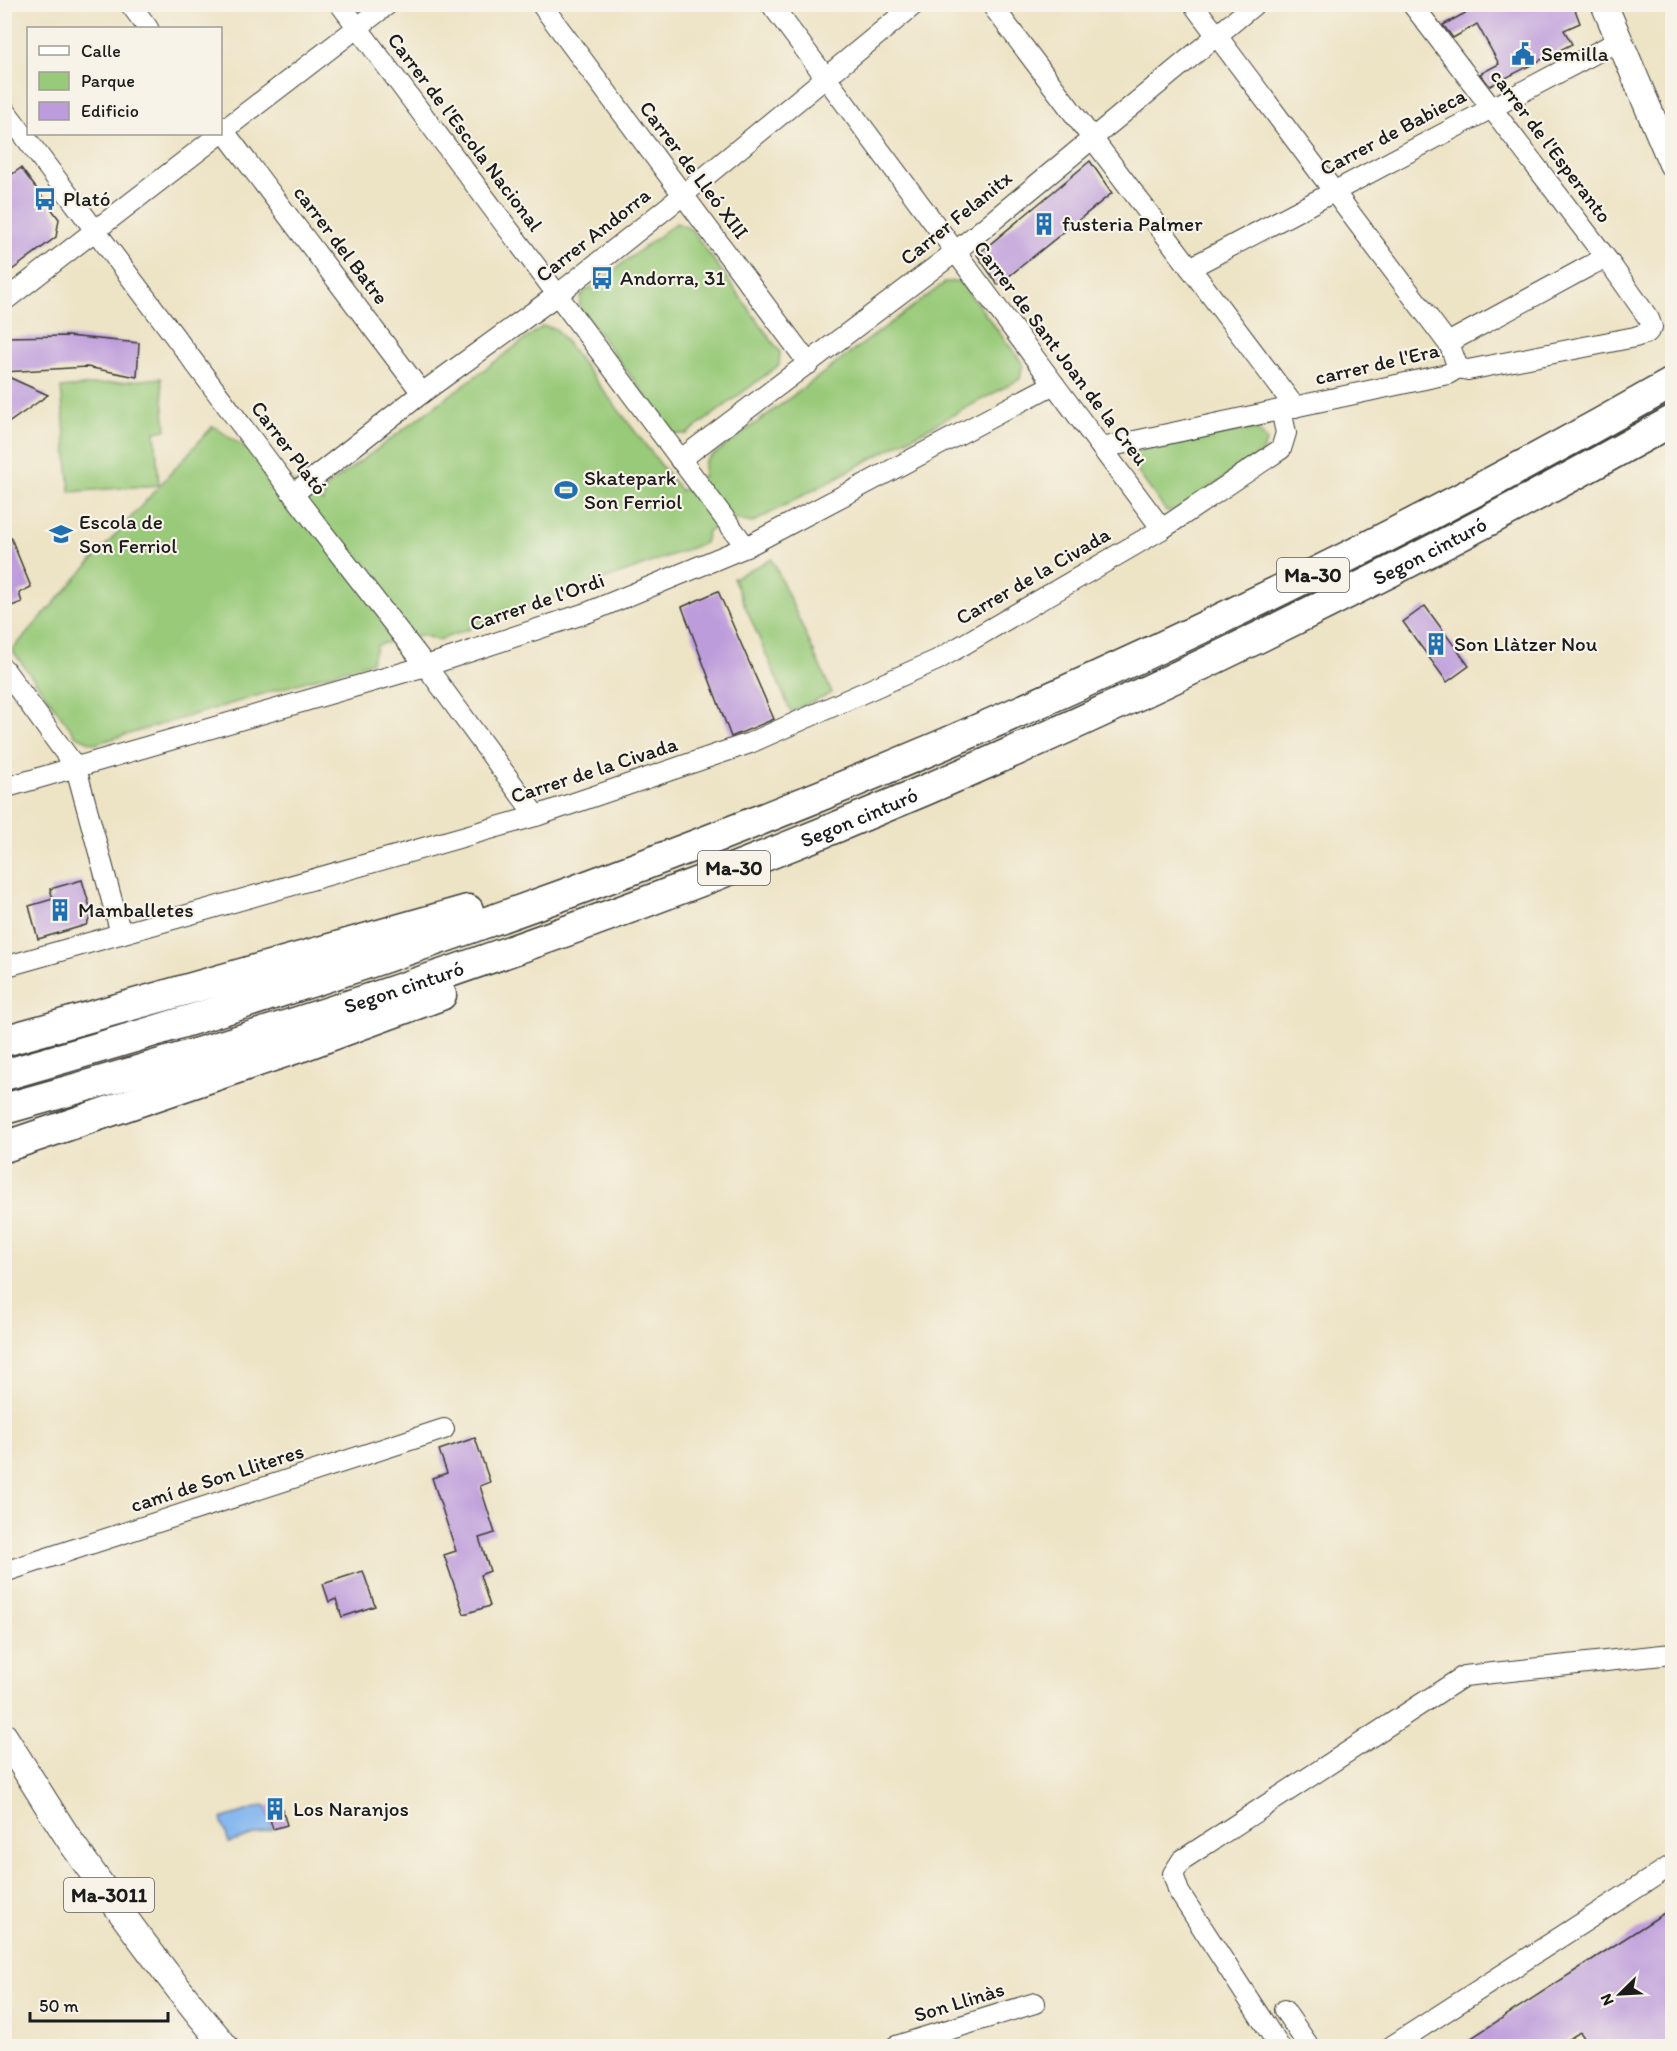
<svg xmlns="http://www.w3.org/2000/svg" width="1677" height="2051" viewBox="0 0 1677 2051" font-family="Itim,sans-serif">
<rect width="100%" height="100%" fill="#f7f3e8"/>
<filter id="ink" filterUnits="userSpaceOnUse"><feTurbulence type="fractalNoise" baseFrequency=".0167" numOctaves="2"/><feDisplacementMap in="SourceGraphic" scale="12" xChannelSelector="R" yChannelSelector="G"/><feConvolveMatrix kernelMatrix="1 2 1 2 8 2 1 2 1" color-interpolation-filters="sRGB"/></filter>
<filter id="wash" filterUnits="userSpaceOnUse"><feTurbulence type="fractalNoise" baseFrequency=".008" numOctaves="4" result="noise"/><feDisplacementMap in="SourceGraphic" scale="24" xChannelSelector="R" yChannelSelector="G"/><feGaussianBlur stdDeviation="1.35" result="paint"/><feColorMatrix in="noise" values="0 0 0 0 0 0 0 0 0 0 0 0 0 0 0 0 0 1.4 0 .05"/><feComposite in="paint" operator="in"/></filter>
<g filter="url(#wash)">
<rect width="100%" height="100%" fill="#ede3c5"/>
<g fill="#99ca79" stroke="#5a734a" stroke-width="1.5">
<path d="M676 223 691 229 780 352 779 365 687 434H674L579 307 581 295Z"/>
<path d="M960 281 1023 364 1020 379 752 523 733 519 708 531 705 543 439 640 421 635 377 645 371 662 95 744 76 736 12 650 213 426 323 502 326 487 543 326 556 329 681 491 703 477 705 461 946 282Z"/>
<path d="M161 378 166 430 155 432 159 485 70 492 61 388Z"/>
<path d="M1250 428 1260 432 1267 441 1262 452 1177 510 1166 511 1129 460 1131 452Z"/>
<path d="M772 559 832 693 791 712 733 578Z"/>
</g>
<path fill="#82b5ef" stroke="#4f6886" stroke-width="1.5" d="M265 1805 273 1829 229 1843 221 1819Z"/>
<g id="blocks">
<g fill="#bd9cdb">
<path d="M1482 4H1573L1580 23 1564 30 1572 44 1490 86 1480 74 1499 64 1477 24 1453 38 1443 25Z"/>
<path d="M1090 161 1112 193 998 285 977 255Z"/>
<path d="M21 168 59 219 56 237 4 276V223L10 219 6 214 10 211 4 203V180Z"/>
<path d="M67 336 139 343 137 377 87 367 4 372V337Z"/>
<path d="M4 375 48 395 4 426Z"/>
<path d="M4 521 31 587 19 593 22 602 4 609Z"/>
<path d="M718 591 774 719 731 737 682 607Z"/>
<path d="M1425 606 1469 666 1447 682 1403 622Z"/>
<path d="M82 880 92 914 86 925 38 939 29 906 53 899 50 889Z"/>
<path d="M475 1438 490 1482 480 1486 495 1533 479 1538 490 1571 480 1575 490 1606 464 1614 444 1555 456 1551 432 1478 447 1473 439 1450Z"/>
<path d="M363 1571 375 1606 342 1617 336 1599 329 1602 323 1584Z"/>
<path d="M280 1802 287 1825 273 1829 266 1806Z"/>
<path d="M1672 1908V2046H1590L1580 2032 1558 2046H1459Z"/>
</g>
</g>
</g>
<g filter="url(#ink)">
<use href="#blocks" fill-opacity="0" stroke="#3b3a35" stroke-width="1.5"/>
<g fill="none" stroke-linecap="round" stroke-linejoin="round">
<g stroke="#3b3a35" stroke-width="22">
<g id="minor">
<path d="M130 4 148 28"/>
<path d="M340 4 746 547"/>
<path d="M541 4 809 364"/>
<path d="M771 4 1162 529"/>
<path d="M991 4 1295 407"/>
<path d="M1193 4 1450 346 1458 368"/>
<path d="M4 109 293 494 426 666 536 816"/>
<path d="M220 126 422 393"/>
<path d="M220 133 388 4"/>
<path d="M1190 268 1620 40"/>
<path d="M4 301 220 134"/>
<path d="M1450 346 1455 339 1591 265 1599 261 1609 262"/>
<path d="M1102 448 1448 374 1458 368 1468 370 1635 337 1647 333 1652 327 1649 319 1609 262 1412 4"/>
<path d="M680 460 955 252 1255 4"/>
<path d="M293 494 422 393 557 295 683 195 915 4"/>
<path d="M4 669 76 768 121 934"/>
<path d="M4 788 426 666 589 612 746 547 1054 384"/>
<path d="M4 967 536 816 750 743 937 660 1162 529 1281 449 1286 433 1281 410"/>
<path d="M4 1572 444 1429"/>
<path d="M1284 2010 1309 2046"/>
<path d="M896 2046 1035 2003"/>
<path d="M1279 2046 1179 1892 1173 1874 1182 1860 1464 1676 1672 1654"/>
<path d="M1392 2046 1672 1865"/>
</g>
</g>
<g stroke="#3b3a35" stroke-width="28">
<g id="major">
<path d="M1604 4 1672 164"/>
<path d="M4 1736C27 1772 49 1809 73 1845 121 1914 171 1982 225 2046"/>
</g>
</g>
<g stroke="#3b3a35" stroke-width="33">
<g id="highway">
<path d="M4 1041 468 910"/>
<path d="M4 1075C586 911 1147 682 1672 383"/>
<path id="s1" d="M4 1109C317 1023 625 918 923 791 1180 681 1429 557 1672 421"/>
<path d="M4 1147 305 1045 441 995"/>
</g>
</g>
<use href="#minor" stroke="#fff" stroke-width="20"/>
<use href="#major" stroke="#fff" stroke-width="26"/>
<use href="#highway" stroke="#fff" stroke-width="30"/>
</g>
</g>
<defs>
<g id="civic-bare" transform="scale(1.8)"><path d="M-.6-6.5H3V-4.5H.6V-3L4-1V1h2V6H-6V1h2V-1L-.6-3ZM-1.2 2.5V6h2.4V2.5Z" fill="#1f6fb2" stroke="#f7f3e8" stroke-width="2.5" paint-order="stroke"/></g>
<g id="bus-bare" transform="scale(1.8)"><path d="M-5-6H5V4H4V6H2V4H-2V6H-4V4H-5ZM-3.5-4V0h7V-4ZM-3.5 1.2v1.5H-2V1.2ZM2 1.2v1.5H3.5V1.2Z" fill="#1f6fb2" stroke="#f7f3e8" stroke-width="2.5" paint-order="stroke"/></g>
<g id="building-bare" transform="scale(1.8)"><path d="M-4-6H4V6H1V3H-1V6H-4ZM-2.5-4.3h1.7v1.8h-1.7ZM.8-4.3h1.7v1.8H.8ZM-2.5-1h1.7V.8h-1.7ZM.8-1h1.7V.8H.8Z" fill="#1f6fb2" stroke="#f7f3e8" stroke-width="2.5" paint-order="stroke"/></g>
<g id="stadium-bare" transform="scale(1.8)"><path d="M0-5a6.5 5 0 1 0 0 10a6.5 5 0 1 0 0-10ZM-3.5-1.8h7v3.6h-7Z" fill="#1f6fb2" stroke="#f7f3e8" stroke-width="2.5" paint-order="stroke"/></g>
<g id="school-bare" transform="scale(1.8)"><path d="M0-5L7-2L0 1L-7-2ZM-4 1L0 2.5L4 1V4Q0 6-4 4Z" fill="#1f6fb2" stroke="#f7f3e8" stroke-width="2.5" paint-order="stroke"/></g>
</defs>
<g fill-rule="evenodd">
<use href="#civic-bare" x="1523" y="54"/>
<use href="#bus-bare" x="45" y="199"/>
<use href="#building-bare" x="1044" y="224"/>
<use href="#bus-bare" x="602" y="278"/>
<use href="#stadium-bare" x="566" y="490"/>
<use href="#school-bare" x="61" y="534"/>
<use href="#building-bare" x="1436" y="644"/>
<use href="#building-bare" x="60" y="910"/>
<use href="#building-bare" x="275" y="1809"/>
</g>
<g text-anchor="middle" stroke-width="4.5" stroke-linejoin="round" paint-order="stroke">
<g fill="#f7f3e8" stroke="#5e5c59" stroke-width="1.5">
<rect x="1277" y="558" width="72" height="34" rx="4.5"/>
<rect x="698" y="851" width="72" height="34" rx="4.5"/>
<rect x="64" y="1878" width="90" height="34" rx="4.5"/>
</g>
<g font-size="20" font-weight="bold" fill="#1c1c1c">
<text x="1313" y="582">Ma-30</text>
<text x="734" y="875">Ma-30</text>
<text x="109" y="1902">Ma-3011</text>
</g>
<g font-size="21" fill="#1c1c1c" stroke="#f7f3e8" text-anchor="start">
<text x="1541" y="61">Semilla</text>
<text x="63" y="206">Plató</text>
<text x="1062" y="231">fusteria Palmer</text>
<text x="620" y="285">Andorra, 31</text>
<text x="584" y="485">Skatepark<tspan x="584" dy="24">Son Ferriol</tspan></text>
<text x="79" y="529">Escola de<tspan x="79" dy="24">Son Ferriol</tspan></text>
<text x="1454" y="651">Son Llàtzer Nou</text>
<text x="78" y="917">Mamballetes</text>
<text x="293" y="1816">Los Naranjos</text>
</g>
<g font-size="21" fill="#1c1c1c" stroke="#f7f3e8">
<text transform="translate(465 132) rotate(53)" y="7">Carrer de l'Escola Nacional</text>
<text transform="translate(1393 132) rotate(-28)" y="7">Carrer de Babieca</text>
<text transform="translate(1551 146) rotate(53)" y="7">carrer de l'Esperanto</text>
<text transform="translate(694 170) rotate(53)" y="7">Carrer de Lleó XIII</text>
<text transform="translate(956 218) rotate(-39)" y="7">Carrer Felanitx</text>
<text transform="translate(593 235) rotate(-38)" y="7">Carrer Andorra</text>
<text transform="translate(341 245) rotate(53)" y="7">carrer del Batre</text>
<text transform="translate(1061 353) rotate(53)" y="7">Carrer de Sant Joan de la Creu</text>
<text transform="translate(1377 364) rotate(-13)" y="7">carrer de l'Era</text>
<text transform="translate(289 448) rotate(53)" y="7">Carrer Plató</text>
<text dy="7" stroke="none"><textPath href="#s1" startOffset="1534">Segon cinturó</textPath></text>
<text transform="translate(1033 576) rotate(-30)" y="7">Carrer de la Civada</text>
<text transform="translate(537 602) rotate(-19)" y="7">Carrer de l'Ordi</text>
<text transform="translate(594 770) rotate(-18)" y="7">Carrer de la Civada</text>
<text dy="7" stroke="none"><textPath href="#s1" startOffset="904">Segon cinturó</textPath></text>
<text dy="7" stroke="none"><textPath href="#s1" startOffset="418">Segon cinturó</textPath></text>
<text transform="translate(217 1478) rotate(-18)" y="7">camí de Son Lliteres</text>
<text transform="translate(959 2002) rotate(-17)" y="7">Son Llinàs</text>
</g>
</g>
<rect width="1677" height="2051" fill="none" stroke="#f7f3e8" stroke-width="24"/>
<rect x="27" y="27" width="195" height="108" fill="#f7f3e8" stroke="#9f9d96" stroke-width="1.5"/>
<rect x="39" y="46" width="30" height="9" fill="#ffffff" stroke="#9f9d96" stroke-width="1.5"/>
<text x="81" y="57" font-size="18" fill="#1c1c1c">Calle</text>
<rect x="39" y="72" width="30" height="18" fill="#99ca79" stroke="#9f9d96" stroke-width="1.5"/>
<text x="81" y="87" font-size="18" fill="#1c1c1c">Parque</text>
<rect x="39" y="102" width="30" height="18" fill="#bd9cdb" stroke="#9f9d96" stroke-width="1.5"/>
<text x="81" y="117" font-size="18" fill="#1c1c1c">Edificio</text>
<g transform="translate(1620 1994) rotate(246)" stroke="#f7f3e8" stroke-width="4.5" paint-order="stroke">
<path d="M0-4.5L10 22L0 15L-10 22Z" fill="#1c1c1c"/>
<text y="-9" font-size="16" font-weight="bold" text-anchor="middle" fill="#1c1c1c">N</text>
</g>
<path d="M30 2012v9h138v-9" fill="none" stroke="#1c1c1c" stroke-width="3"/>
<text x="39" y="2012" font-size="18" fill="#1c1c1c" stroke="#f7f3e8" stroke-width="4.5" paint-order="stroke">50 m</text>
</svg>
